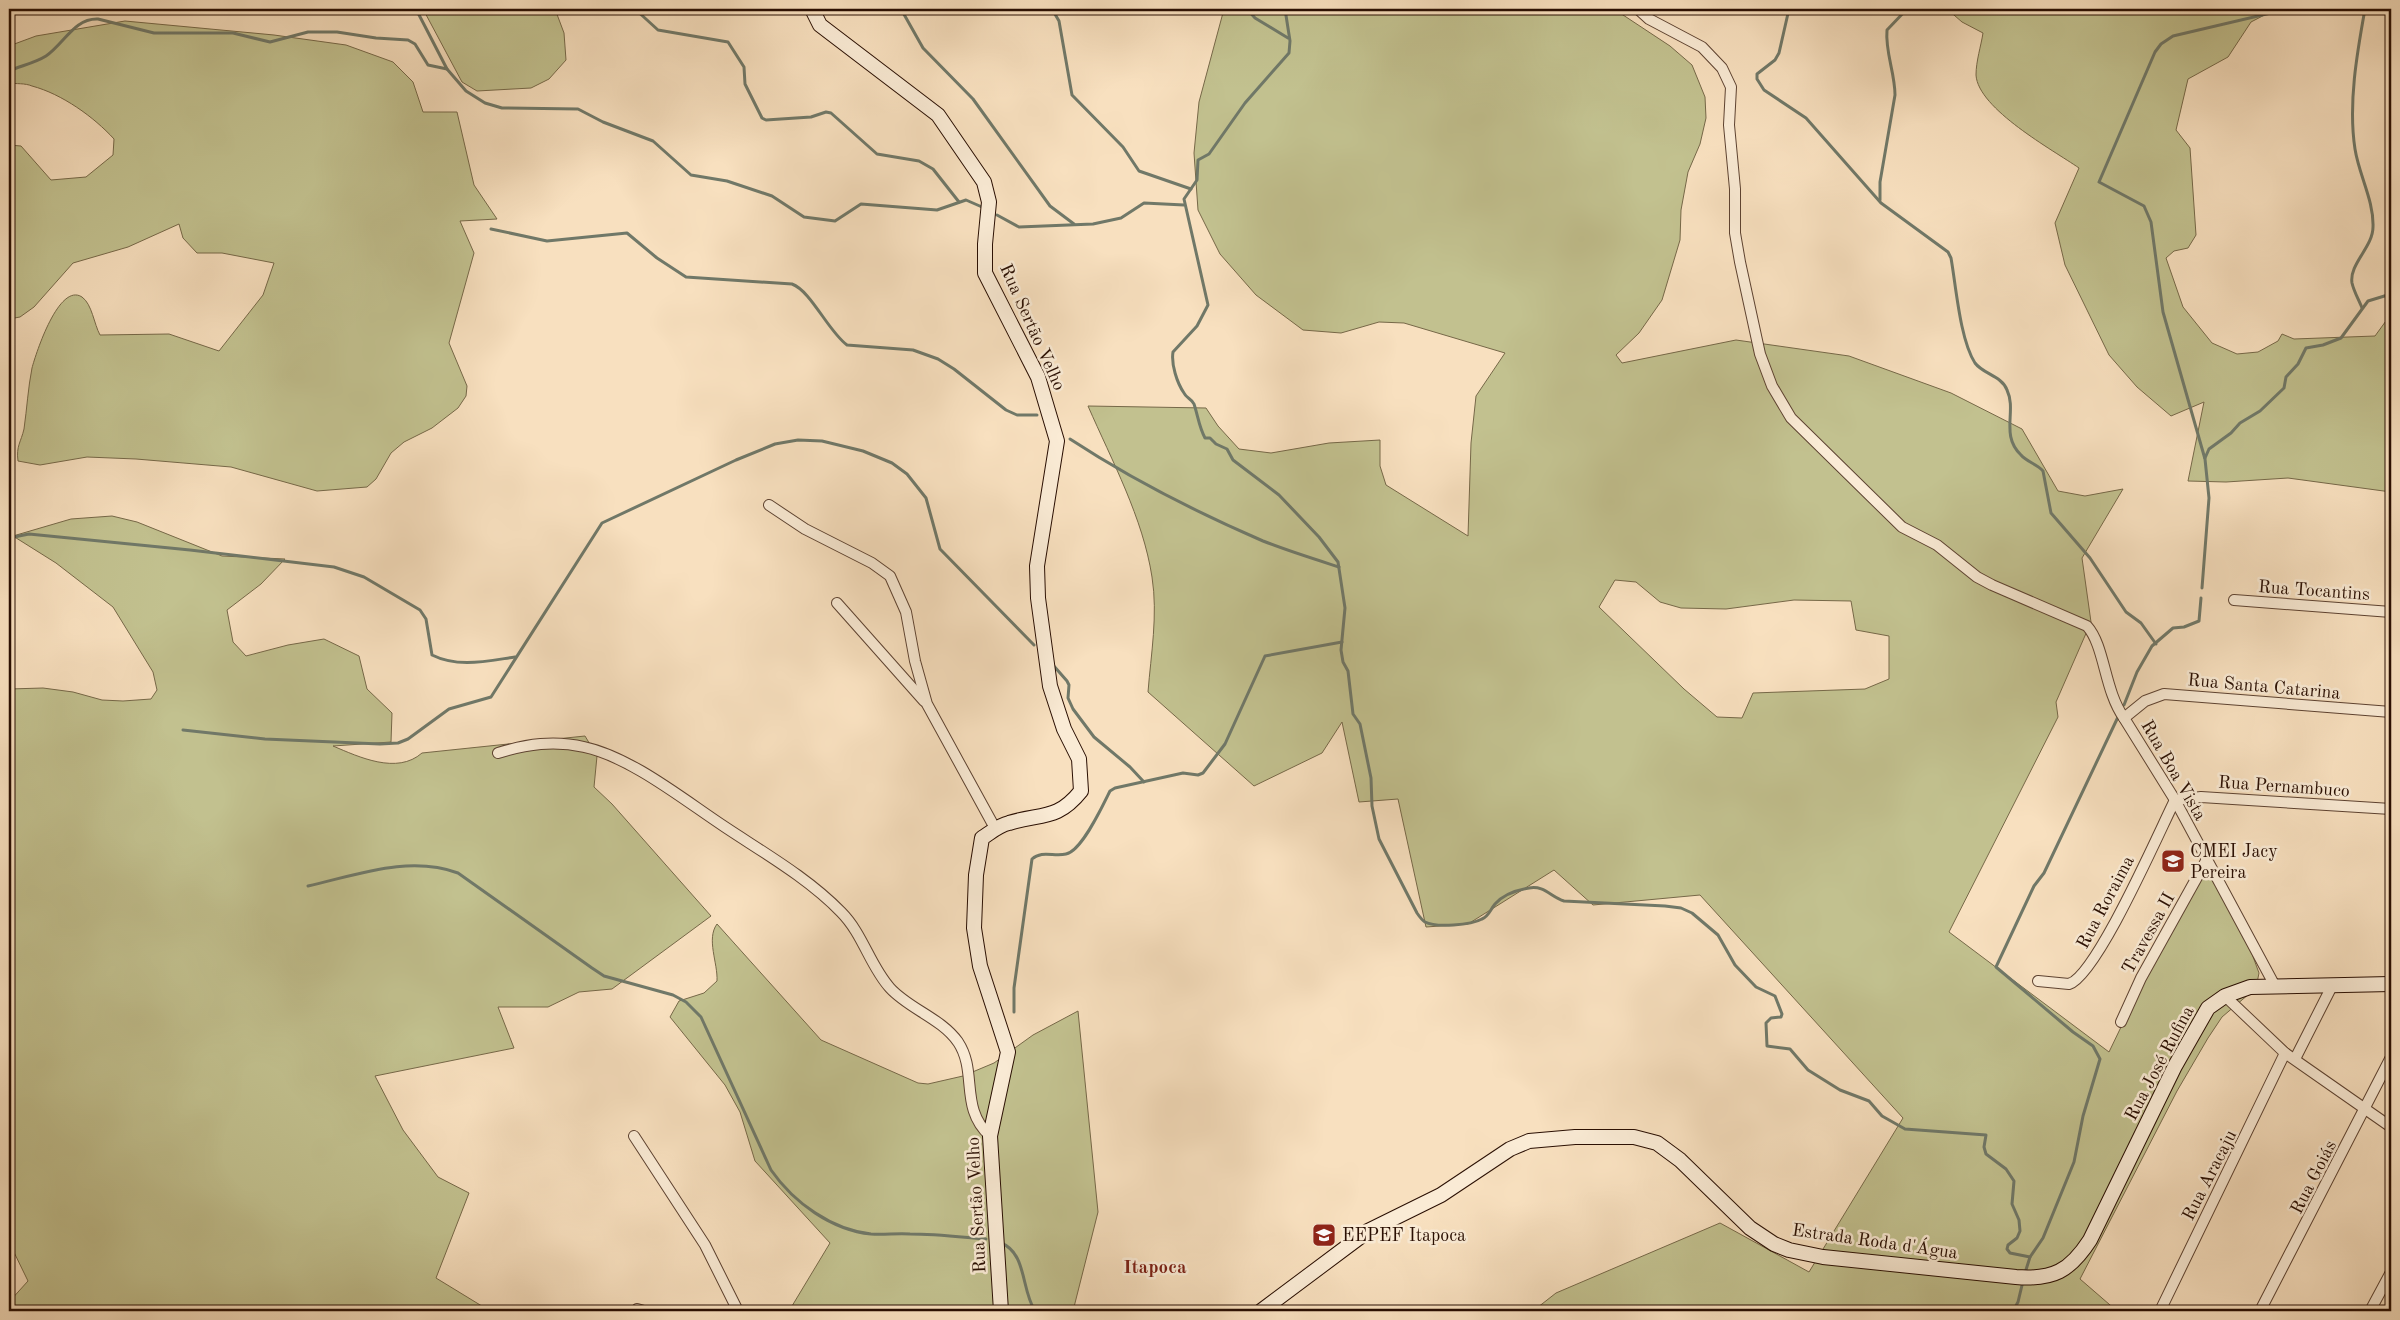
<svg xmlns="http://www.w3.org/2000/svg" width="2400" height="1320" viewBox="0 0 2400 1320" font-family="'Old Standard TT',serif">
<rect width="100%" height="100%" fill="#f8e0bf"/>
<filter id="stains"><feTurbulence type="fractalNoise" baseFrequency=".004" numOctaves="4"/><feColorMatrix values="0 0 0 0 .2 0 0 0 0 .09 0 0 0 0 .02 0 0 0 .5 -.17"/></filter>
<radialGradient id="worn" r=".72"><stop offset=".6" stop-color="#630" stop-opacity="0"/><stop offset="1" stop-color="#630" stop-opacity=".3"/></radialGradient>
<g fill="#c2c18f" stroke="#766848" fill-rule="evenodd">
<path d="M423 9H555L564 33 566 60 549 79 531 88 477 91 462 82Z"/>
<path d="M1224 9H1614L1670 46 1692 65 1705 97 1706 118 1700 144 1688 172 1681 210 1680 240 1662 300 1639 333 1616 355 1622 363 1736 340 1849 356 1951 393 2022 429 2058 491 2085 496 2123 489 2082 558 2091 622 2056 702 2058 717 1949 932 2109 1052 2200 863 2240 921 2259 973 2256 988 2222 1017 2208 1038 2177 1091 2080 1279 2117 1311H1533L1556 1293 1720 1223 1809 1272 1903 1118 1700 895 1593 905 1554 870 1468 924 1426 927 1398 799 1359 802 1342 722 1322 753 1254 786 1148 692C1151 654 1158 615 1152 577 1143 518 1112 461 1088 406L1206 408 1218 426 1239 449 1271 453 1329 443 1380 440V466L1386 485 1468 536 1471 443 1476 396 1505 353 1404 323 1379 322 1341 333 1303 330 1256 295 1220 254 1198 210 1194 153 1199 102ZM1615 580 1636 582 1660 602 1681 608 1726 609 1794 600 1851 601 1856 630 1889 636V679L1865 689 1753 693 1742 718 1717 717 1684 689 1599 607Z"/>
<path d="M1947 9H2276L2251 22 2228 57 2188 79 2176 130 2190 148 2196 235 2188 248 2174 251 2166 258 2183 307 2212 343 2237 354 2258 352 2278 341 2282 334 2294 339 2375 336 2391 314V492L2288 478 2226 482 2188 481 2204 402 2171 416 2137 387 2109 355 2065 265 2055 223 2079 168C2053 150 1978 109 1976 75 1976 61 1981 46 1983 33L1962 22Z"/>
<path d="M125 21 274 35 346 45 393 62 413 82 423 112H457L474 185 497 219 460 221 474 253 449 343 467 386 466 396 458 408 432 428 404 442 391 453 376 479 367 487 317 491 231 467 136 459 87 457 40 465 18 461C16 446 21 442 24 429 27 408 28 388 32 368 36 353 59 282 82 297 92 304 94 324 100 335L169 334 219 351 263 295 274 263 222 253H197L183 238 179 224 128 247 73 263 34 307 20 317 9 319V145L21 146 51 180 86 177 113 155 114 139C94 117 62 94 32 86 25 83 16 84 9 83V46L36 36Z"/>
<path d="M112 516 137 522 222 556 285 559 261 584 227 610 233 642 246 656 288 645 324 639 359 656 367 689 392 713 391 742 333 746C359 757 397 775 422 753L585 736 597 756 594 787 612 804 711 916 612 989 579 992 548 1007H498L514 1048 375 1076 403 1130 438 1177 469 1193 436 1278 490 1311H9V1302L28 1281 9 1242V689L43 688 73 692 102 700 123 701 151 699 157 690 153 672 113 607 56 563 13 536 71 519Z"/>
<path d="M717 924 821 1040 918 1083 928 1084 963 1076 994 1063 1033 1035 1078 1011 1098 1212 1073 1311H789L830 1243 755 1161 740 1112 725 1085 670 1017 679 1001 704 993 717 981C718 963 706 939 717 924Z"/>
</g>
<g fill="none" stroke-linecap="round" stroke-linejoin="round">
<g stroke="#707868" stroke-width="3">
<path d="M416 9 447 69 466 91 485 103 502 108 578 109 603 122 653 141 691 175 727 181 772 196 804 217 835 221 861 204 937 210 966 200 982 207"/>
<path d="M635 9 658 30 728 42 744 67 745 84 762 118 766 120 811 117 826 112 831 113 877 154 919 161 933 169 959 202"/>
<path d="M901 9 923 48 973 99 1050 206 1074 224"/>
<path d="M1052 9 1059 21 1072 95 1123 147 1139 171 1191 189"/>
<path d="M1247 9 1255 18 1288 38"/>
<path d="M1285 9 1290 41 1289 53 1245 103 1209 154 1198 160 1197 180 1184 199 1208 305 1197 326 1173 352C1171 364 1177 383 1184 393 1186 398 1192 399 1194 404 1198 416 1199 427 1205 438H1210L1216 444 1227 449 1233 460 1279 495 1319 537 1338 562 1345 608 1341 650 1343 662 1348 671 1353 714 1360 724 1371 778 1372 806 1379 839 1417 913C1419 916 1422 920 1425 922 1436 928 1471 925 1482 919 1489 916 1490 910 1495 904 1503 895 1517 890 1529 888 1544 885 1551 897 1564 901L1665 906 1681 908 1692 913 1718 935 1735 965 1756 987 1775 996 1782 1014 1781 1017 1771 1018 1766 1023 1767 1046 1790 1049 1808 1070 1840 1090 1869 1101 1882 1116 1905 1129 1986 1135 1984 1147 1986 1154 2006 1169 2014 1181 2012 1204 2019 1220 2020 1231 2017 1238 2008 1245 2007 1249 2010 1253 2030 1257"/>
<path d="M1789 9 1779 53 1775 60 1757 74V79L1764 90 1806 118 1881 203 1948 252 1951 258C1956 286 1960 340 1975 363 1983 374 2002 376 2007 390 2017 411 2000 435 2021 455 2027 462 2037 464 2043 471L2051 513 2090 558 2126 612 2141 623 2156 644"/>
<path d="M9 71C20 66 35 63 46 56 64 44 74 18 98 19L154 33H233L270 42 308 32H337L376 38 408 40 415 44 428 65 447 69"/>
<path d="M1880 200V182L1895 95C1895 73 1885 52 1887 30L1907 9"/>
<path d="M997 215 1019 227 1093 224 1121 218 1144 203 1184 205"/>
<path d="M491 229 547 241 627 233 657 258 686 277 792 284C811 291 828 331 847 345L913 350 938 359 954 369 1006 410 1017 415H1037"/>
<path d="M2362 308C2359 300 2354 292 2352 283 2349 264 2373 247 2373 227 2374 201 2359 175 2355 149 2348 104 2357 53 2365 9"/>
<path d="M1070 439C1131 479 1196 512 1263 541 1288 551 1314 559 1339 567"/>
<path d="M2205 458 2209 449 2231 433 2240 423 2260 411 2284 388 2286 377 2298 364 2306 348 2323 345 2341 338 2368 301 2391 294"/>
<path d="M9 538 29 534 190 550 334 567 364 577 420 610 426 619 432 655C458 668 487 661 515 657"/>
<path d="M2202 588 2209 498 2205 459 2163 312 2151 222 2144 206 2099 182 2155 52 2161 44 2173 36 2288 9"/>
<path d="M1053 665 1067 681 1069 685 1068 698 1073 709 1094 737 1130 767 1144 782"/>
<path d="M2124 705 2137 672 2152 646 2173 628 2184 627 2199 621 2201 598"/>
<path d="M183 730 265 739 380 744 398 743 408 739 449 709 491 697 602 523 736 460 775 444 798 440 822 441 863 451 892 463 907 474 926 498 940 549 1034 645"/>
<path d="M308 886C357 875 409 855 458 873L592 968 604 976 673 995 686 1002 701 1017 771 1170C794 1203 832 1230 871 1234 884 1235 897 1233 910 1234 935 1234 961 1237 986 1239"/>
<path d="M1014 1012V988L1032 859C1042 850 1054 857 1066 854 1082 851 1103 805 1110 791L1115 788 1183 773 1198 775 1203 773 1225 744 1265 656 1342 642"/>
<path d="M1001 1243C1027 1253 1021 1290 1035 1311"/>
<path d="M2025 1273 2030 1257 2043 1238 2074 1162 2083 1116 2100 1059 2093 1046 2073 1032 1996 967 2034 886 2044 873 2118 717"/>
<path d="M2013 1311 2018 1302 2023 1281"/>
</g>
<g stroke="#5d4231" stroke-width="12">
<g id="street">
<path d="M1638 9 1649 19 1702 47 1722 68 1731 87 1729 125 1735 189V233L1740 262 1760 354 1772 386 1791 418 1902 527 1937 545 1977 577 1992 585 2087 626C2105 646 2104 690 2124 718"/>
<path d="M769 505 805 529 872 563 890 576 906 612 915 661 927 704 996 830"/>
<path d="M2234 600 2391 612"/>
<path d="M837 603 924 701"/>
<path d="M498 753C527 744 554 740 584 747 631 757 684 800 725 827 764 853 808 878 841 912 863 934 870 966 890 988 909 1009 941 1018 958 1042 978 1072 959 1108 990 1136"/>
<path d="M2038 981 2069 984C2097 975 2159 832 2175 800L2201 797 2391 809"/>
<path d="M2275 986 2175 800 2124 718 2145 701 2164 694 2391 712"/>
<path d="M2225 996 2285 1053 2391 1127"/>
<path d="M2121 1022 2141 978 2206 861"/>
<path d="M2295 1059 2333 984"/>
<path d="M634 1136 705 1245 738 1311"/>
<path d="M637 1309 644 1311"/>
<path d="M2160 1311 2285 1053"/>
<path d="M2260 1311 2391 1057"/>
<path d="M2370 1311 2391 1272"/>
</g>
</g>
<g stroke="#290e02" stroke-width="16">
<g id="secondary">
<path d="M812 9 820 25 938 115 984 182 989 202 985 244V273L1038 377 1057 441 1037 566 1038 598 1050 686 1064 729 1079 759 1081 791C1057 821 1041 813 1009 823 999 825 990 833 982 838L976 875 974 928 980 966 1008 1052 990 1136 1001 1311"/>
<path d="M1261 1311 1368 1231 1441 1195 1510 1149 1529 1141 1575 1137H1634L1657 1143 1680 1160 1750 1228 1774 1244 1789 1250 1823 1257 2016 1277C2053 1280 2070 1271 2090 1240L2175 1066 2208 1008 2225 996 2250 987 2391 984"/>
</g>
</g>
<use href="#street" stroke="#faebd5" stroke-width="10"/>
<use href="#secondary" stroke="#faebd5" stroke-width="14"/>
</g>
<defs>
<g id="school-square" transform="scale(1.25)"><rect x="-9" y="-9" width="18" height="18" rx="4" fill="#8f2418" stroke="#faebd5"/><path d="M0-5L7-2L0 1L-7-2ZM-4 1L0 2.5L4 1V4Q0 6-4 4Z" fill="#fff"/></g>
</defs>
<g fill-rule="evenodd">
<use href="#school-square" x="2173" y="861"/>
<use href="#school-square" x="1324" y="1235"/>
</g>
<g text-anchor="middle" stroke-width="5" stroke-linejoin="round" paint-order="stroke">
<g font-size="18" fill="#290e02" stroke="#faebd5">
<text transform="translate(1033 327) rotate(66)" y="6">Rua Sertão Velho</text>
<text transform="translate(2314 590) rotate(4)" y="6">Rua Tocantins</text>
<text transform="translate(2264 686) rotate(5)" y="6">Rua Santa Catarina</text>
<text transform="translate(2174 770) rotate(60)" y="6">Rua Boa Vista</text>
<text transform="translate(2284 786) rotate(4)" y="6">Rua Pernambuco</text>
<text transform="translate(2105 902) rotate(-62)" y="6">Rua Roraima</text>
<text transform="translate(2148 933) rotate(-61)" y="6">Travessa II</text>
<text transform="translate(2159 1063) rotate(-62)" y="6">Rua José Rufina</text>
<text transform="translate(2209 1175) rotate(-63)" y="6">Rua Aracaju</text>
<text transform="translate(2313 1177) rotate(-63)" y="6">Rua Goiás</text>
<text transform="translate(976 1205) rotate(-93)" y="6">Rua Sertão Velho</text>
<text transform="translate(1875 1241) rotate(8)" y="6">Estrada Roda d'Água</text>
</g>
<g font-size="18" fill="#290e02" stroke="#faebd5" text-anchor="start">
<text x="2190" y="857">CMEI Jacy<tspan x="2190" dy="21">Pereira</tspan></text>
<text x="1342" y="1241">EEPEF Itapoca</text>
</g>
<g font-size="19" font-weight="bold" fill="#7a1f14" stroke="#faebd5">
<text x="1155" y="1273">Itapoca</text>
</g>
</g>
<rect width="2400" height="1320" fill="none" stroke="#f8e0bf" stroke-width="30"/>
<rect x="10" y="10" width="2380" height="1300" fill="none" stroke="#290e02" stroke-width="2.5"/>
<rect x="15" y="15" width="2370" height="1290" fill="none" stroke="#290e02"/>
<rect width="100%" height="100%" filter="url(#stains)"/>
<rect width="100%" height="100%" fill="url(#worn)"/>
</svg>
